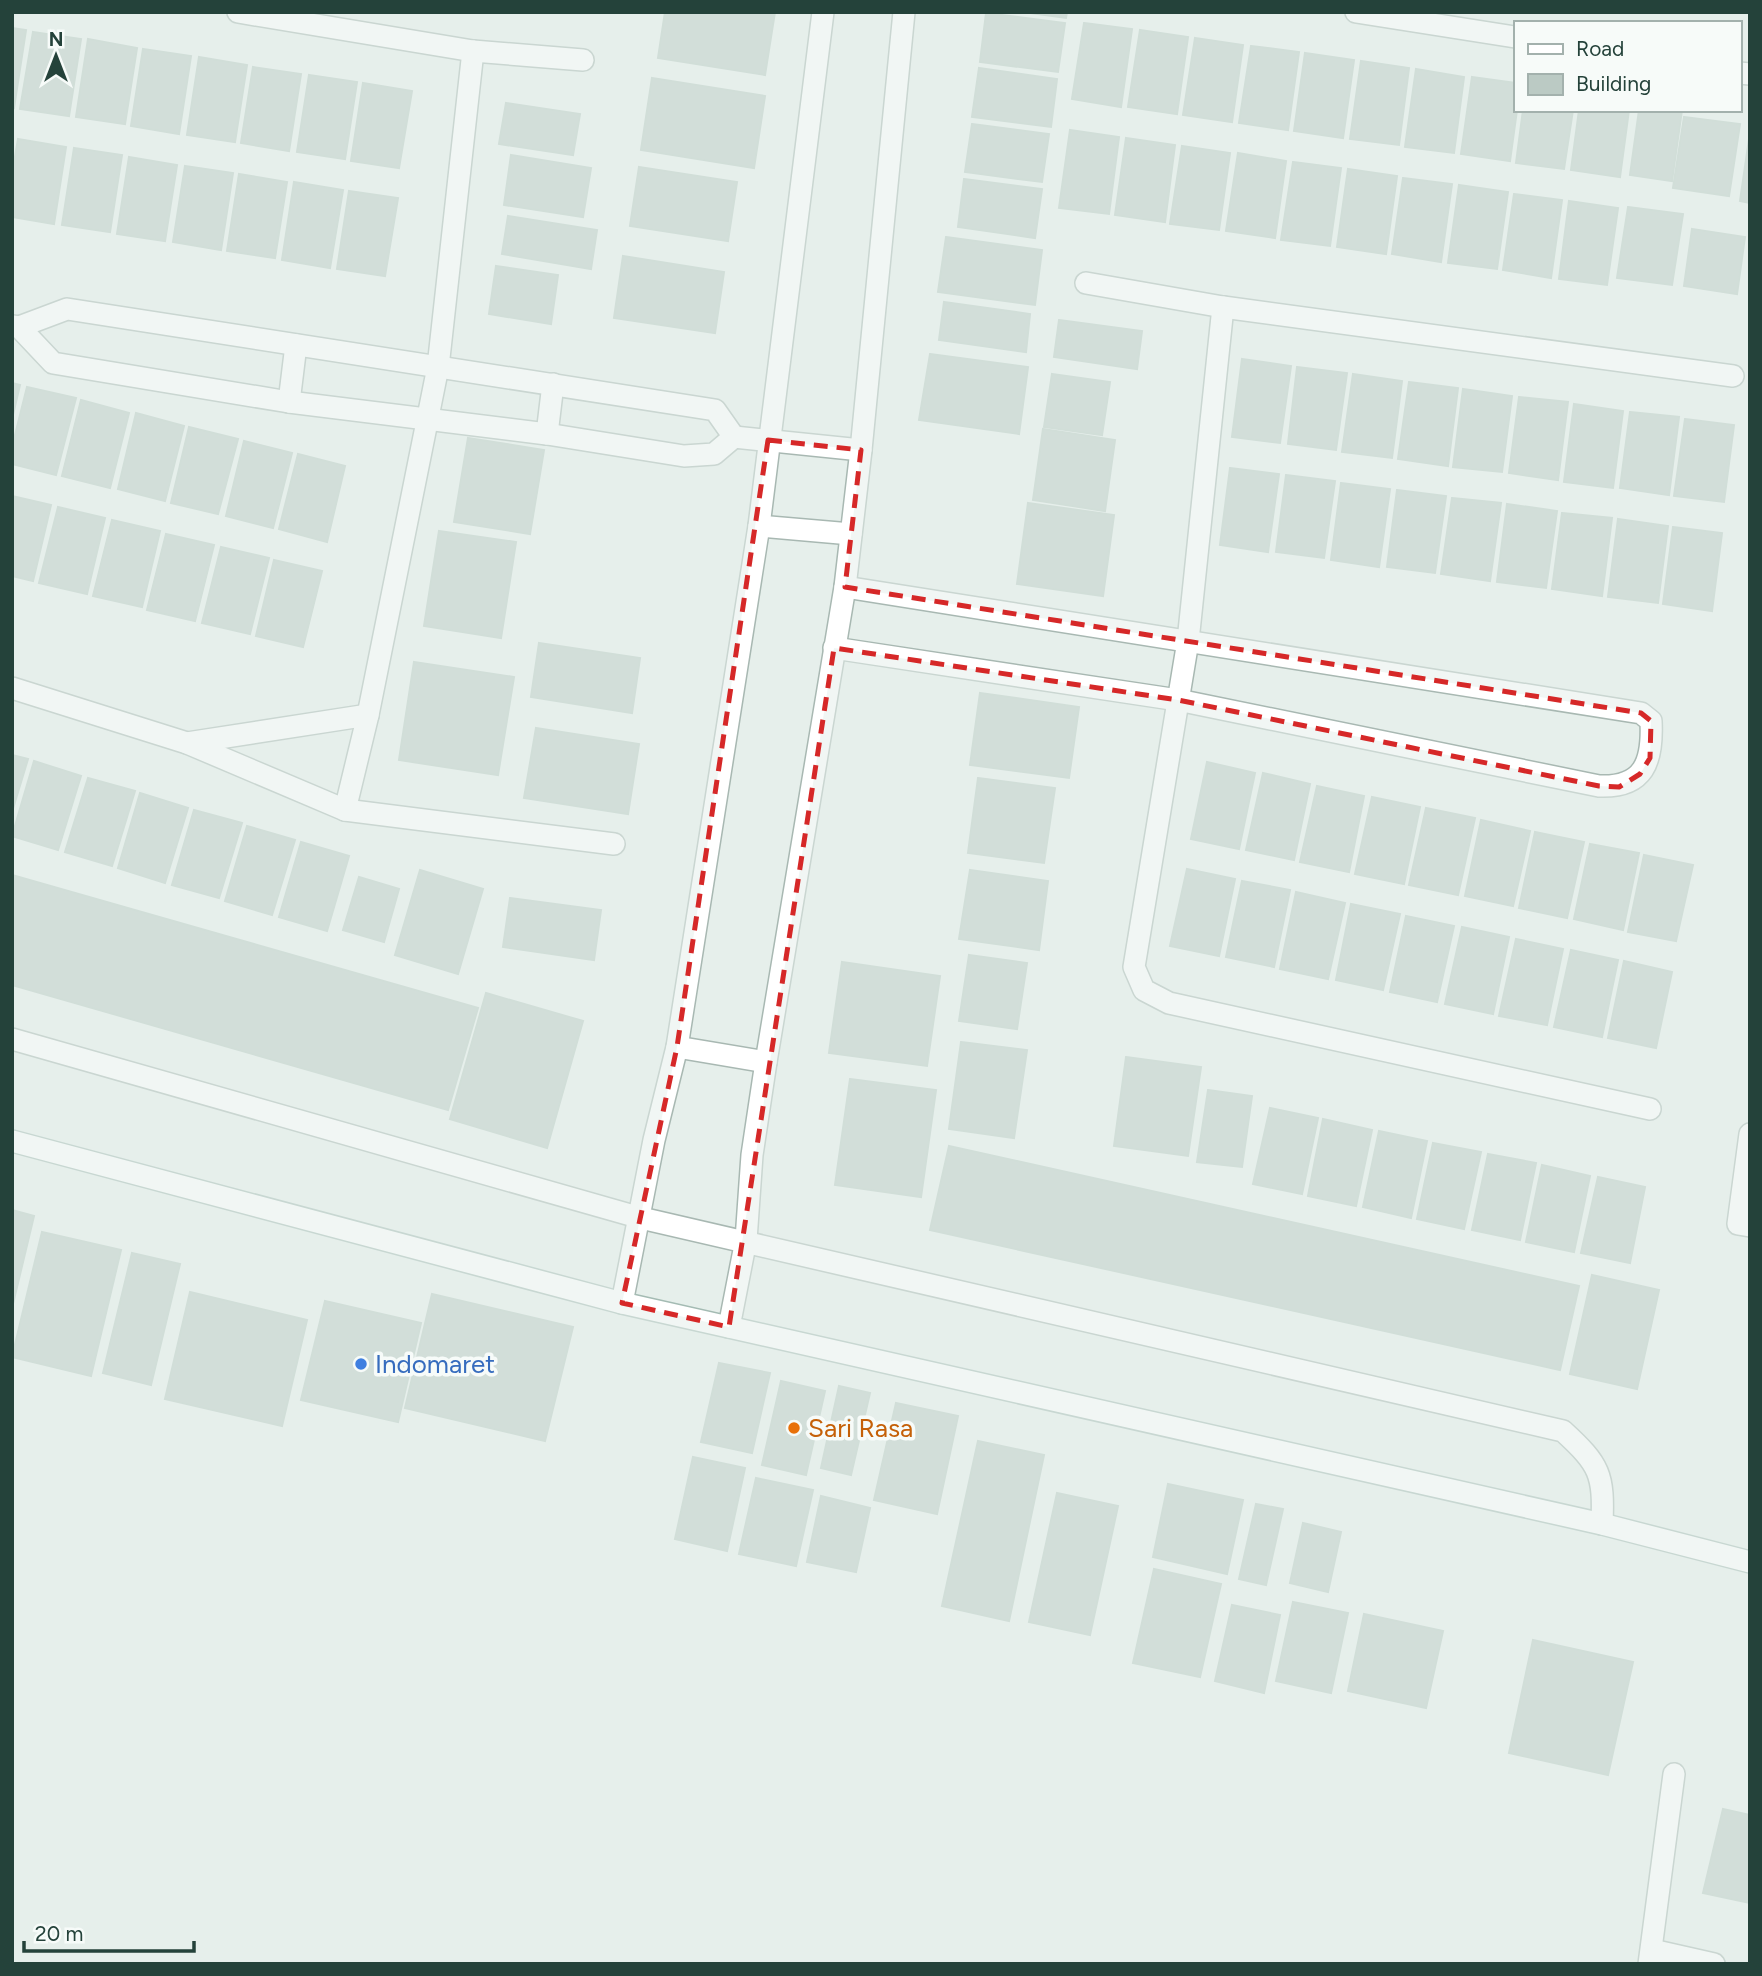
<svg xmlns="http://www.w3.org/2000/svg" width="1762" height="1976" viewBox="0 0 1762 1976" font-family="Figtree,sans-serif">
<rect width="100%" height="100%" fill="#e6efeb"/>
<g fill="#bbcac4" stroke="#b8c9c2" stroke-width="2">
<path d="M665 12H775L765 75 658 58Z"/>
<path d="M1023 12H1067L1066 18Z"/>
<path d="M986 13 1065 23 1058 72 980 62Z"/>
<path d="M1084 23 1132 29 1121 107 1072 99Z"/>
<path d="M12 28 26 30 14 108 12 107Z"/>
<path d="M1140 30 1188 37 1177 114 1128 107Z"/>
<path d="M33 32 81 39 69 116 20 109Z"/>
<path d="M1195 38 1243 45 1232 122 1183 115Z"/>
<path d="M88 39 137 48 125 124 76 117Z"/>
<path d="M1251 46 1299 52 1288 130 1239 123Z"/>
<path d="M143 49 191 56 179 134 131 126Z"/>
<path d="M1305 53 1354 60 1343 138 1294 131Z"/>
<path d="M199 57 247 65 235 142 187 135Z"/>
<path d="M1361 61 1409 68 1399 145 1350 139Z"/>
<path d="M253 67 301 74 289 151 241 143Z"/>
<path d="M979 68 1057 79 1051 127 972 117Z"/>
<path d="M1416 69 1464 77 1454 153 1405 147Z"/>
<path d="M309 75 357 82 345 159 297 152Z"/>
<path d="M1472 77 1515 83 1517 110 1510 161 1461 154Z"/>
<path d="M652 78 765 96 754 168 641 150Z"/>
<path d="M363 83 412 91 399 168 351 161Z"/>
<path d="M506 103 580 114 573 155 499 144Z"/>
<path d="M1523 110H1573L1564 169 1516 163Z"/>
<path d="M1579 110H1629L1620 177 1571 170Z"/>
<path d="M1639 110H1682L1672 181 1630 175Z"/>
<path d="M1684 117 1740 124 1729 196 1673 188Z"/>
<path d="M972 124 1049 134 1042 182 965 172Z"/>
<path d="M1070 130 1119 137 1109 214 1059 208Z"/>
<path d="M1126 138 1175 145 1165 222 1115 215Z"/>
<path d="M18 139 66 147 54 224 12 217V174Z"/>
<path d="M1749 139H1750V203L1740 201Z"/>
<path d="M1182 146 1230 153 1219 230 1170 224Z"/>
<path d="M74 148 122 155 110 232 62 225Z"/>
<path d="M1238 153 1286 161 1275 238 1226 231Z"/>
<path d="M511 155 591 168 583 217 504 205Z"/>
<path d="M129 157 177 165 165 241 117 234Z"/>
<path d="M1293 162 1341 168 1330 246 1281 240Z"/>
<path d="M185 166 233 173 221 250 173 242Z"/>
<path d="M639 167 737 182 728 241 630 226Z"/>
<path d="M1348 169 1397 176 1386 254 1337 247Z"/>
<path d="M239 174 287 182 275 258 227 251Z"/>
<path d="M1403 178 1452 184 1441 262 1392 254Z"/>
<path d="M964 179 1042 189 1035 238 958 227Z"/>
<path d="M294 182 343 190 330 268 282 260Z"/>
<path d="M1459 185 1508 192 1497 269 1448 263Z"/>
<path d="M349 191 398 198 385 276 337 269Z"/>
<path d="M1514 194 1562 200 1551 278 1503 270Z"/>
<path d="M1569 201 1618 208 1607 285 1559 279Z"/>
<path d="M1628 207 1683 214 1672 285 1617 278Z"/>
<path d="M508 216 597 230 591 269 502 254Z"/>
<path d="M1692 229 1745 237 1737 294 1684 286Z"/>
<path d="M946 237 1042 250 1035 305 938 292Z"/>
<path d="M623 256 724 272 715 333 614 318Z"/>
<path d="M496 266 558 275 551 324 489 314Z"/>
<path d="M944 302 1030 314 1026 352 939 340Z"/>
<path d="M1059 320 1142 331 1137 369 1054 357Z"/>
<path d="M930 354 1028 367 1019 434 919 420Z"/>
<path d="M1242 359 1291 366 1280 443 1232 437Z"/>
<path d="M1297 367 1347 373 1336 450 1288 444Z"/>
<path d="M1052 374 1110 382 1102 435 1044 427Z"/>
<path d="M1353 374 1402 381 1392 458 1342 452Z"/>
<path d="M1409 382 1458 388 1448 466 1398 459Z"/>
<path d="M12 383 20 385 12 419Z"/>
<path d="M27 387 76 398 56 475 12 464V447Z"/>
<path d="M1463 389 1512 396 1502 472 1453 467Z"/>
<path d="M1519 397 1568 402 1558 480 1509 473Z"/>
<path d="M81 400 129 413 110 488 62 476Z"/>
<path d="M1574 404 1623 411 1613 488 1564 482Z"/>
<path d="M1630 412 1679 417 1669 495 1620 488Z"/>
<path d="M136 413 184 426 165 501 118 489Z"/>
<path d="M1685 419 1734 425 1724 502 1674 496Z"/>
<path d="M189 427 238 439 218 514 171 503Z"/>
<path d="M1043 429 1115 440 1105 511 1033 500Z"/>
<path d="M468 438 544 450 530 534 454 522Z"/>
<path d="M244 441 292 453 273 528 226 516Z"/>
<path d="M298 454 345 466 327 542 279 529Z"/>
<path d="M1230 468 1279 474 1268 552 1220 545Z"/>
<path d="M1286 475 1335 481 1324 558 1276 552Z"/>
<path d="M1341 483 1390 489 1379 567 1331 560Z"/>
<path d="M1397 490 1446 496 1435 573 1387 567Z"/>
<path d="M12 496 51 505 33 581 12 576Z"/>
<path d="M1452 498 1501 503 1490 581 1441 574Z"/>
<path d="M1028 503 1114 515 1103 596 1017 584Z"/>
<path d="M1507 504 1557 511 1546 588 1497 582Z"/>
<path d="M58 507 105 518 87 594 39 583Z"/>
<path d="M1562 513 1612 518 1602 596 1552 589Z"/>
<path d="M1618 519 1668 526 1658 603 1608 597Z"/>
<path d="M112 520 160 531 142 607 93 596Z"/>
<path d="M1673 527 1722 533 1712 611 1663 604Z"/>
<path d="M439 531 516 542 501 638 424 626Z"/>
<path d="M166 534 214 545 195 621 147 610Z"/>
<path d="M221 547 269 558 250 634 202 623Z"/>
<path d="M274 560 322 571 303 647 256 636Z"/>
<path d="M539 643 640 658 632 713 531 697Z"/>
<path d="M414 662 514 677 498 775 399 760Z"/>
<path d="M980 693 1079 707 1069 778 970 765Z"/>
<path d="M536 728 639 744 628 814 524 798Z"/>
<path d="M12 755 28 759 12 812Z"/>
<path d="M34 761 81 776 58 850 12 836Z"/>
<path d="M1207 762 1255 773 1239 849 1191 839Z"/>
<path d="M1263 773 1310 784 1294 860 1246 850Z"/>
<path d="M88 778 135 791 112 866 65 852Z"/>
<path d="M978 778 1055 788 1044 863 968 853Z"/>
<path d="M1317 786 1364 796 1349 872 1300 862Z"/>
<path d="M140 793 188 808 165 883 118 868Z"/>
<path d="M1372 797 1420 807 1404 884 1355 874Z"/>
<path d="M1426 808 1475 818 1458 895 1409 885Z"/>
<path d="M194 810 242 823 219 898 172 885Z"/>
<path d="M1481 820 1530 831 1513 906 1465 896Z"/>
<path d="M247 826 295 840 272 915 225 901Z"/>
<path d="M1535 832 1584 842 1567 918 1519 908Z"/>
<path d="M301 842 349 856 327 931 279 917Z"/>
<path d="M1590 844 1639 853 1623 930 1574 919Z"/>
<path d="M1644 855 1693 865 1676 941 1628 932Z"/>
<path d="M1187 869 1235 879 1219 956 1170 946Z"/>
<path d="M420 870 483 889 458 974 395 955Z"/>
<path d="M970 870 1048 881 1039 950 959 939Z"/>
<path d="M12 875 478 1008 448 1110 12 985Z"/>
<path d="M359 877 399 889 384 942 343 930Z"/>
<path d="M1242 881 1290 890 1274 967 1226 957Z"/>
<path d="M1296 892 1345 903 1328 979 1280 969Z"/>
<path d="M510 898 601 910 594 960 503 947Z"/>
<path d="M1351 904 1400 914 1383 990 1336 980Z"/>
<path d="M1406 916 1454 926 1437 1002 1390 992Z"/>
<path d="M1462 927 1509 937 1493 1014 1445 1004Z"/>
<path d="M1516 939 1563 949 1547 1025 1499 1016Z"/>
<path d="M1571 950 1618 960 1602 1037 1554 1027Z"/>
<path d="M969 955 1027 963 1017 1029 959 1021Z"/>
<path d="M1624 961 1672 972 1656 1048 1608 1038Z"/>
<path d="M842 962 940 976 927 1066 829 1053Z"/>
<path d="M486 993 583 1021 547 1148 450 1119Z"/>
<path d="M961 1042 1027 1050 1014 1138 949 1129Z"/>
<path d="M1126 1057 1201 1067 1188 1156 1114 1146Z"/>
<path d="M850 1079 936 1090 921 1197 835 1185Z"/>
<path d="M1208 1090 1252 1096 1242 1167 1197 1162Z"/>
<path d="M1270 1108 1318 1118 1302 1194 1253 1184Z"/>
<path d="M1323 1119 1372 1130 1356 1206 1308 1196Z"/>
<path d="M1379 1131 1427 1141 1411 1218 1363 1207Z"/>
<path d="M1433 1143 1481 1152 1464 1229 1417 1219Z"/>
<path d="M949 1146 1579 1286 1560 1370 930 1230Z"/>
<path d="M1488 1154 1536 1163 1520 1240 1472 1230Z"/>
<path d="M1542 1165 1590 1176 1574 1252 1526 1242Z"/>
<path d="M1598 1177 1645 1187 1630 1263 1581 1253Z"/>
<path d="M12 1210 34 1216 12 1308Z"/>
<path d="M42 1232 121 1250 91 1376 12 1357Z"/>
<path d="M132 1253 180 1264 151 1385 103 1373Z"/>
<path d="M1592 1275 1659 1290 1637 1389 1570 1374Z"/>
<path d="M190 1292 307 1320 282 1426 165 1399Z"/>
<path d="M432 1294 573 1327 545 1441 405 1408Z"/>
<path d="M325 1301 421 1323 398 1422 301 1400Z"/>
<path d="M719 1363 770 1373 752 1453 701 1442Z"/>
<path d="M781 1381 825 1391 806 1475 762 1465Z"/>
<path d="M839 1386 870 1393 851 1475 821 1468Z"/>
<path d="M896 1403 958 1416 937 1514 874 1500Z"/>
<path d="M978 1441 1044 1455 1009 1621 942 1606Z"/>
<path d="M693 1457 745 1468 727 1551 675 1539Z"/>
<path d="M756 1478 813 1490 796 1566 739 1554Z"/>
<path d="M1168 1484 1243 1500 1227 1574 1153 1557Z"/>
<path d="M1057 1493 1118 1506 1090 1635 1029 1622Z"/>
<path d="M821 1496 870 1508 856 1572 807 1562Z"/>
<path d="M1256 1504 1283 1509 1266 1585 1239 1579Z"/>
<path d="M1303 1523 1341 1532 1328 1592 1290 1583Z"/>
<path d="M1154 1569 1221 1584 1200 1677 1133 1663Z"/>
<path d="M1293 1602 1348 1613 1331 1693 1276 1681Z"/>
<path d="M1232 1605 1280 1615 1264 1693 1215 1681Z"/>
<path d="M1364 1614 1443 1631 1426 1708 1348 1691Z"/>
<path d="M1533 1640 1633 1662 1608 1775 1509 1753Z"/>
<path d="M1723 1809 1750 1815V1903L1703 1893Z"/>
</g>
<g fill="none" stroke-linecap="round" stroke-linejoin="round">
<g stroke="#a8b8b2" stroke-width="24">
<path id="lane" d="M12 1039 641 1218 1563 1431C1600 1465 1604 1474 1602 1524"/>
</g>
<g stroke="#a8b8b2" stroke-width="24">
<g id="street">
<path d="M238 12 473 51 583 60"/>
<path d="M1356 12 1515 37"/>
<path d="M1739 73 1750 74"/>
<path d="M1086 283 1223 307 1733 376"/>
<path d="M1223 307 1188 641 1134 967 1144 990 1169 1003 1650 1109"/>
<path d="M12 326 19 327 53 363 289 402 547 434 684 456 714 454 734 437 861 450"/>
<path d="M19 327 67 309 715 410 734 437"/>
<path d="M289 402 296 345"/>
<path d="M547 434 553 384"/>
<path d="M759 526 851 534"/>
<path d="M834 648 1178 700 1599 786C1644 788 1653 762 1651 721L1641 713 845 587"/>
<path d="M12 688 187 743 345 810 614 844"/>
<path d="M187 743 368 715"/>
<path d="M345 810 368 715 438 367 473 51"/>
<path d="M677 1047 766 1062"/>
<path d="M1750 1134 1738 1224 1750 1226"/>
<path d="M622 1303 654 1140 677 1047 759 526 823 12"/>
<path d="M729 1327 746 1240 752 1155 766 1062 845 587 861 450 904 12"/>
<path d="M1652 1950 1714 1964"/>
<path d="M1649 1964 1674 1774"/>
</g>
</g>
<g stroke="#a4bbb3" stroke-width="24">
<path id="secondary" d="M12 1141 622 1303 1602 1524 1750 1562"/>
</g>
<use href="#lane" stroke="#fff" stroke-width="21"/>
<use href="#street" stroke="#fff" stroke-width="21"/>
<use href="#secondary" stroke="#fff" stroke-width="21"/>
</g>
<path d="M0 0H1762V1976H0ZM768 440 861 450 845 587 1641 713 1651 721 1650 758 1640 774 1619 787 1599 786 1178 700 834 648 729 1327 622 1303 677 1047Z" fill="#e6efeb" fill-opacity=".55" fill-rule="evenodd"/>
<path fill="none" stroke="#d62828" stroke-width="5" stroke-dasharray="14 9" stroke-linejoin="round" d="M768 440 861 450 845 587 1641 713 1651 721 1650 758 1640 774 1619 787 1599 786 1178 700 834 648 729 1327 622 1303 677 1047Z"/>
<circle fill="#3f7fe0" stroke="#f7fbf9" stroke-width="2.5" cx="361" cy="1364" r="7"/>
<circle fill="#e8710a" stroke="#f7fbf9" stroke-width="2.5" cx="794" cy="1428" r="7"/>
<g text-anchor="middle" stroke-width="7" stroke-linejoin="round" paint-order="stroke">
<g font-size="26" fill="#366cbe" stroke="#f7fbf9" text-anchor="start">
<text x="375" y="1373">Indomaret</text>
</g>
<g font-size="26" fill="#c56008" stroke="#f7fbf9" text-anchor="start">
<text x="808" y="1437">Sari Rasa</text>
</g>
</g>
<rect width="1762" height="1976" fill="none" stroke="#24423a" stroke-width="28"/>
<rect x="1514" y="21" width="228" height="91" fill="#f7fbf9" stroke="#a3b1ad" stroke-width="2"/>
<rect x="1528" y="44" width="35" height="10" fill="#ffffff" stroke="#a3b1ad" stroke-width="2"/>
<text x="1576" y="56" font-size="21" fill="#24423a">Road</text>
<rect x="1528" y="74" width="35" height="21" fill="#bbcac4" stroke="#a3b1ad" stroke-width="2"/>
<text x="1576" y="91" font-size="21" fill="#24423a">Building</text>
<g transform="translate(56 56)" stroke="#f7fbf9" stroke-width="5" paint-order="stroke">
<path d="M0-5L12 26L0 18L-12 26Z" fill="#24423a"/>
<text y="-10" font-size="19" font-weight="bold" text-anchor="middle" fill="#24423a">N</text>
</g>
<path d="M24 1941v10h170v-10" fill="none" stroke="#24423a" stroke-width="3.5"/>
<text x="35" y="1941" font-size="21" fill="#24423a" stroke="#f7fbf9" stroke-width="5" paint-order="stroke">20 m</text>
</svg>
